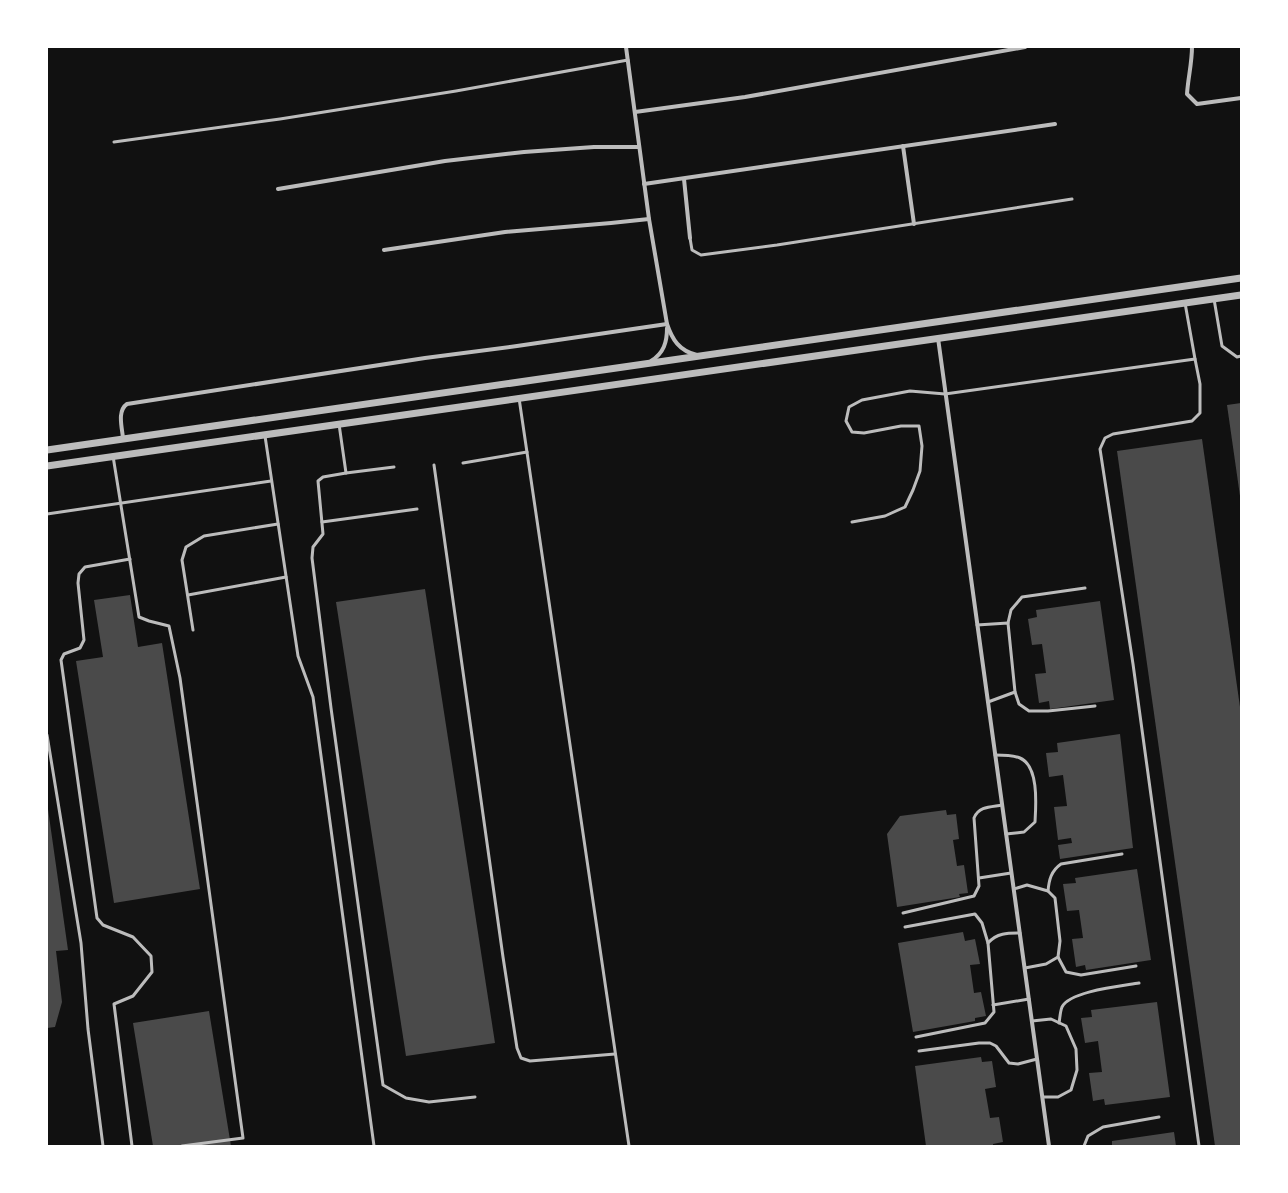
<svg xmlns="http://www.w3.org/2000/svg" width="1288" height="1193" viewBox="0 0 1288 1193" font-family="'Roboto Condensed',sans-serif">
<rect width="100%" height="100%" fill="#111"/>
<g fill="#4a4a4a">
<path d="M1241 403V496H1240L1227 405Z"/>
<path d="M1202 439 1241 714V1146H1215L1117 451Z"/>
<path d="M425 589 495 1043 406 1056 336 602Z"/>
<path d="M130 595 138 647 162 643 200 889 114 903 76 661 103 657 94 600Z"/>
<path d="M1100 601 1114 700 1050 709 1049 701 1039 703 1035 674 1046 673 1042 644 1032 645 1028 619 1037 617 1036 610Z"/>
<path d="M1120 734 1133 848 1060 859 1058 845 1072 843 1071 838 1058 840 1054 807 1067 806 1063 775 1049 777 1046 753 1058 752 1057 743Z"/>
<path d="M47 802 68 950 56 951 62 1002 55 1027 47 1028Z"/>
<path d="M946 810 947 815 956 814 959 839 953 840 957 866 964 865 968 893 959 894 960 897 897 907 887 834 900 816Z"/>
<path d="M1137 869 1151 960 1086 970 1085 965 1076 967 1072 939 1083 938 1079 910 1067 911 1063 884 1076 883 1075 878Z"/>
<path d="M963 932 965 941 975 939 980 964 970 965 974 993 981 992 986 1016 975 1018V1021L913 1032 898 943Z"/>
<path d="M1157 1002 1170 1097 1105 1105 1104 1099 1093 1101 1089 1073 1102 1072 1098 1041 1085 1043 1081 1018 1092 1017 1091 1010Z"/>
<path d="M209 1011 231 1146H153L133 1023Z"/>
<path d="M981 1057 982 1062 992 1061 996 1087 985 1089 990 1118 999 1117 1003 1142 993 1144V1146H926L915 1066Z"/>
<path d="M1174 1132 1176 1146H1112V1141Z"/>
</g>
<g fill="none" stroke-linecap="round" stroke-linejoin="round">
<g stroke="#bcbcbc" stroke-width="3">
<path d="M114 142 280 119 456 91 628 60"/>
<path d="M690 238 692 250 701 255 777 245 1072 199"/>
<path d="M1214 299 1222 346 1237 357 1241 356"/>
<path d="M1185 303 1195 359 1200 384V413L1192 421 1113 434 1105 438 1100 449 1133 664 1199 1146"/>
<path d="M519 398 629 1146"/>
<path d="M339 424 346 473 394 467"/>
<path d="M265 436 298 656 313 697 374 1146"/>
<path d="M113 456 139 617 149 621 169 626 180 678 243 1138 182 1146"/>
<path d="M463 463 527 452"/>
<path d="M434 465 503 957 517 1048 521 1058 530 1061 615 1054"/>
<path d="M346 473 323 477 318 481 323 534 313 547 312 558 331 708 383 1085 406 1098 429 1102 475 1097"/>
<path d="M47 514 271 481"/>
<path d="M322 522 417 509"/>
<path d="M852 522 885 516 905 507 913 490 920 471 922 446 919 426H901L864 433 852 432 846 421 849 407 862 400 910 391 945 394 1195 359"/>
<path d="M130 559 85 567 79 574 78 583 84 640 80 648 64 654 61 660 97 918 103 925 133 937 151 956 152 972 133 996 114 1004 132 1146"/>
<path d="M188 595 286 577"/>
<path d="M1008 623 1011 610 1022 597 1085 588"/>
<path d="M977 625 1008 623 1015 692 988 702"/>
<path d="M193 630 182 560 186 547 204 536 278 524"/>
<path d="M1015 692 1019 704 1029 711H1048L1095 706"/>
<path d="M47 735 81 943 88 1029 103 1146"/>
<path d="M995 755C1003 755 1012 755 1020 758 1039 766 1036 805 1035 822L1024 832 1006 834"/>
<path d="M979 878 1011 873"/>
<path d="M1014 889 1027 885 1048 891 1055 898 1060 941 1058 957 1046 964 1025 968"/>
<path d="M1048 891C1049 880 1051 871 1061 864L1122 854"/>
<path d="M903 913 974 896 979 886 974 818C979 806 991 807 1002 805"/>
<path d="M905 927 975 914 982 923 988 943"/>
<path d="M1058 957 1066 972 1081 975 1136 966"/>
<path d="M993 1005 1029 999"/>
<path d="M1032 1021 1051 1019 1066 1026 1076 1049 1077 1070 1071 1090 1058 1097H1043"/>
<path d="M1059 1023C1060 1018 1060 1012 1062 1007 1070 991 1122 986 1139 983"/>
<path d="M916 1037 985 1023 994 1012 988 943C997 933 1007 933 1020 933"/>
<path d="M919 1051 979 1043H990L996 1046 1009 1063 1018 1064 1037 1059"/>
<path d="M1084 1146 1088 1136 1103 1127 1159 1117"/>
</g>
<g stroke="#bcbcbc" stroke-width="4">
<path d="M626 47 649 219 667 324C672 339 679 351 697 355"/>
<path d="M1192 47C1192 63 1188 78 1187 94L1197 104 1241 98"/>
<path d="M635 112 745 97 1025 47"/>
<path d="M903 146 914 224"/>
<path d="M684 179 690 238"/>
<path d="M644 184 1055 124"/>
<path d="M278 189 445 161 524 152 594 147H639"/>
<path d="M384 250 505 232 611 223 649 219"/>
<path d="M938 338 1049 1146"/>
<path d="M651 361C664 353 667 342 667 328"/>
<path d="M123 438C122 427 117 411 127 404L425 358 517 346 667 324"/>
</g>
<g stroke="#bcbcbc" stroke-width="7">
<path d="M47 450 1241 278"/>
<path d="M47 466 1241 295"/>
</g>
</g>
<rect width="1288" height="1193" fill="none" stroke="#ffffff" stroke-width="96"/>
</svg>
